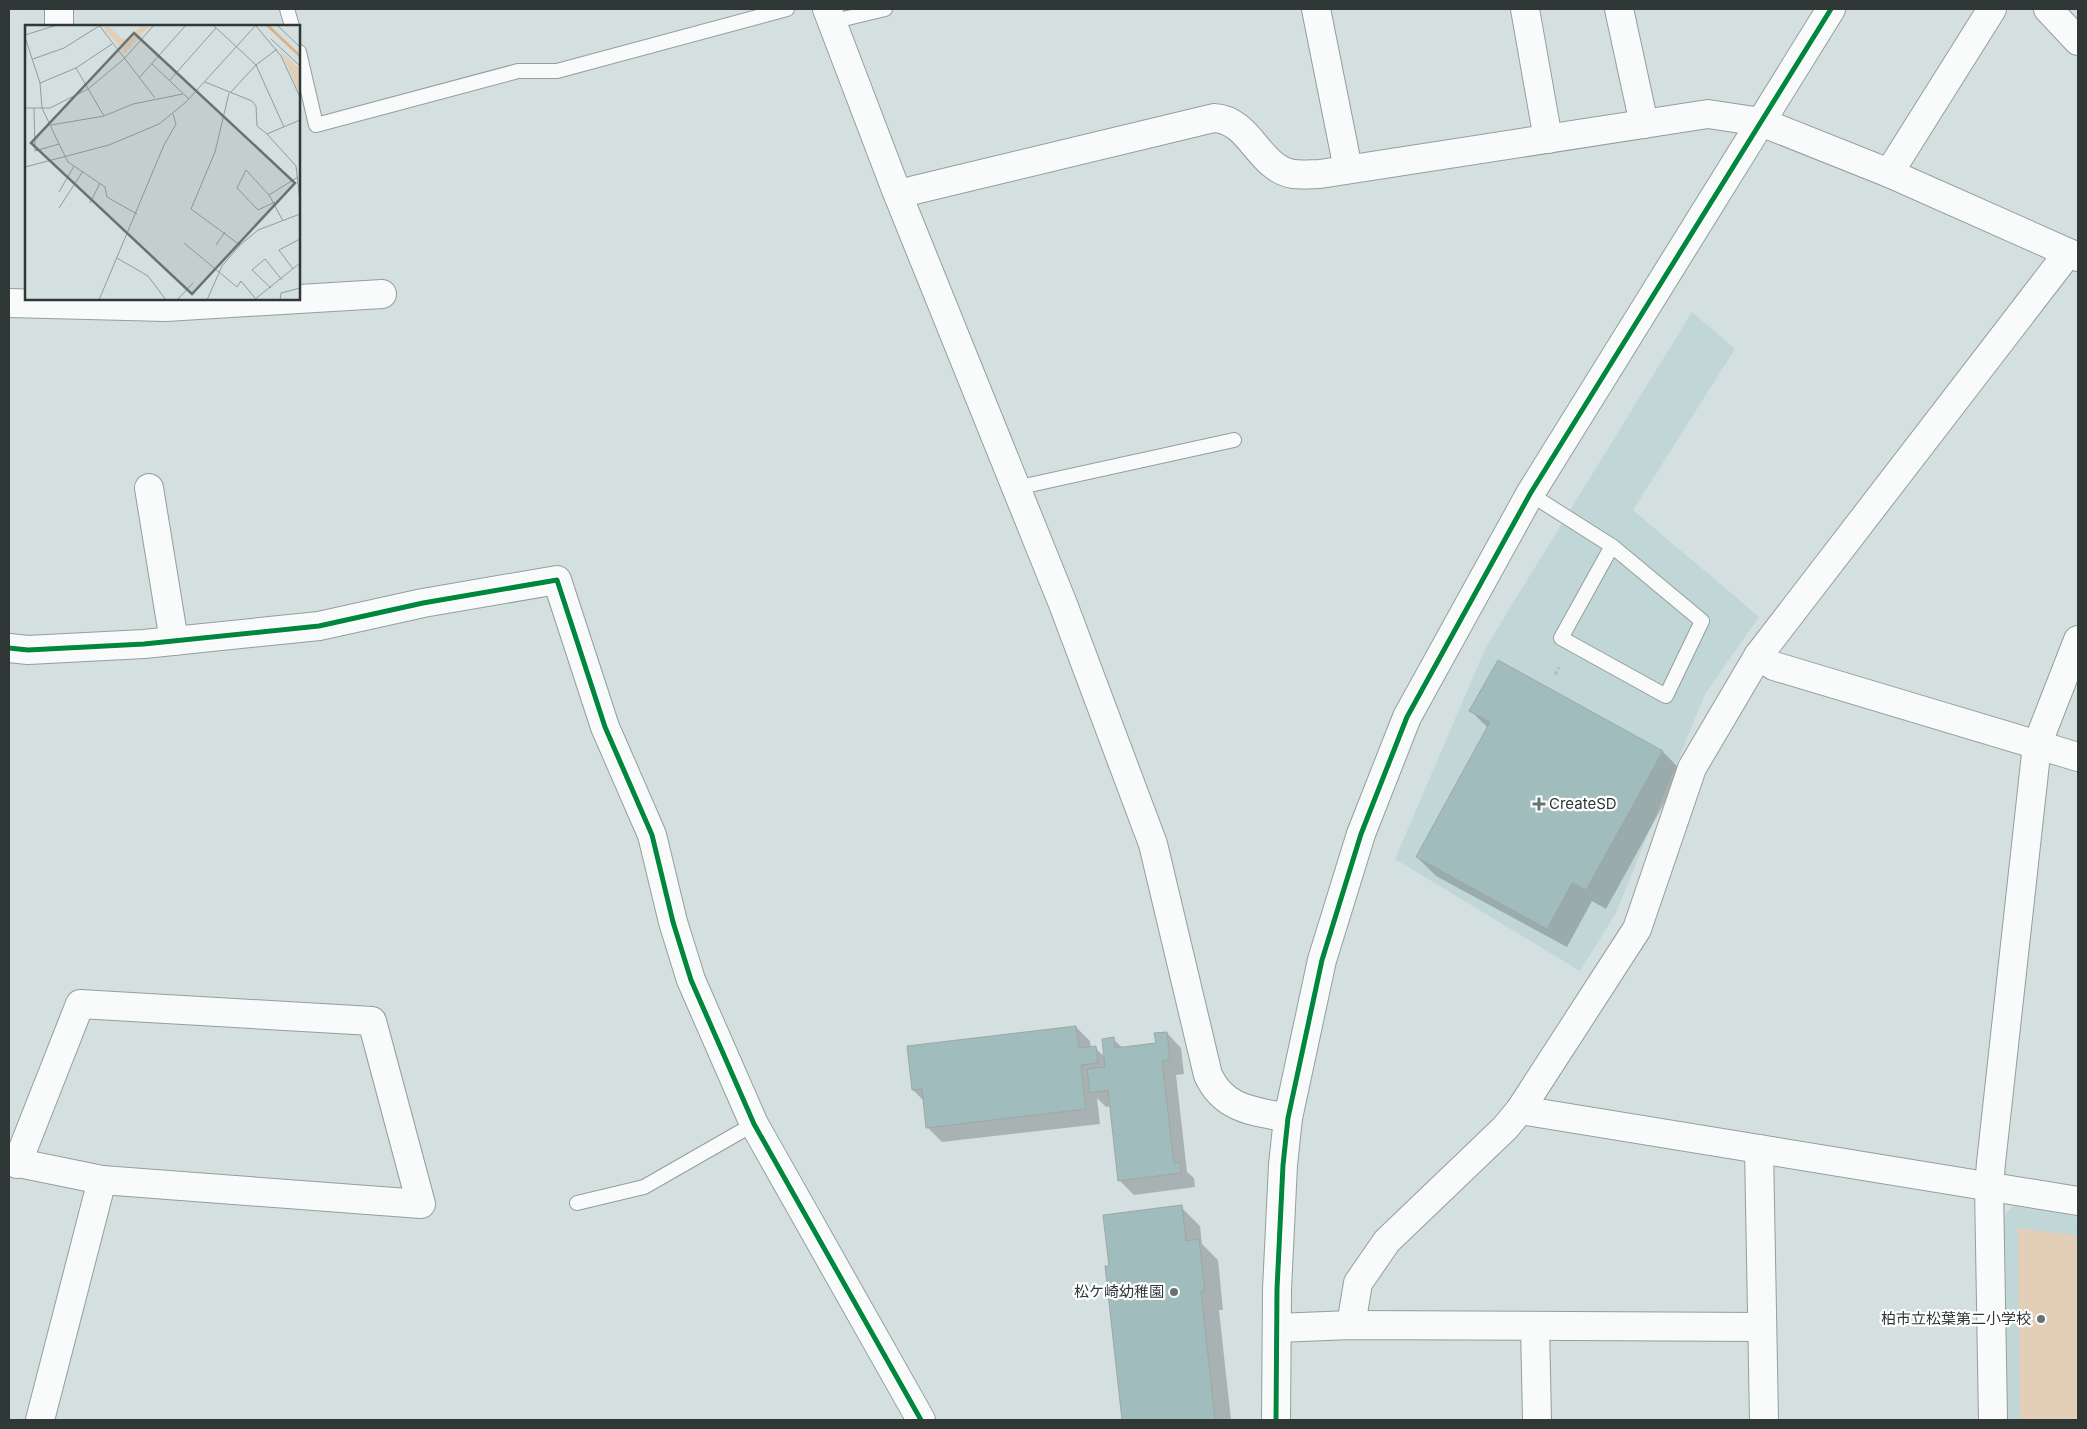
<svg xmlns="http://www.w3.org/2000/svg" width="2087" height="1429" viewBox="0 0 2087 1429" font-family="Inter,'Noto Sans JP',sans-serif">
<rect width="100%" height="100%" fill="#d4dfdf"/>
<g fill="#c1d6d6">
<path d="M1692 312 1735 349 1633 510 1759 617 1705 694 1616 913 1580 971 1395 859 1486 647Z"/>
<path d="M2015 1205 2078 1217V1420H2006L2001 1218Z"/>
</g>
<path fill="#e3cfb7" d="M2018 1228 2078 1236V1420H2020Z"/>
<g fill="#0003">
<path d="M1498 662 1663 752 1682 771 1606 909 1592 901 1567 947 1436 876 1417 857 1488 728 1471 711Z"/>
<path d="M1076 1027 1090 1041 1091 1048H1095L1105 1057 1113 1039 1123 1048 1157 1044 1167 1033 1181 1048 1184 1074 1176 1075 1187 1172 1194 1178 1195 1187 1134 1195 1119 1180 1111 1106 1106 1107 1097 1098 1100 1124 942 1142 928 1128 925 1102 913 1090 908 1047Z"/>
<path d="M1181 1207 1200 1226 1202 1244 1218 1260 1223 1310H1219L1231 1420H1123L1106 1267H1111Z"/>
</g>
<g fill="#a0bcbc" stroke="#9fa7a7">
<path d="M1498 660 1663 751 1586 890 1572 883 1547 929 1416 857 1490 722 1469 711Z"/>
<path d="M1076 1026 1079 1048 1096 1046 1098 1063 1081 1065 1086 1109 926 1128 922 1089 912 1090 907 1046Z"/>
<path d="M1167 1032 1170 1060 1162 1061 1174 1163 1180 1162 1181 1173 1118 1181 1108 1090 1090 1093 1087 1069 1105 1067 1102 1039 1114 1037 1115 1048 1156 1043 1154 1033Z"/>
<path d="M1182 1205 1186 1241 1199 1239 1205 1291H1201L1215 1420H1122L1105 1266H1109L1103 1215Z"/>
</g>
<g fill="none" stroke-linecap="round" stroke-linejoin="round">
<g stroke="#959e9e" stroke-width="16">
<g id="service">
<path d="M287 9 292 26"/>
<path d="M831 22 885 9"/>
<path d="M299 52 316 125 518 71H557L787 9"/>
<path d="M1016 488 1234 440"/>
<path d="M1530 494 1612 546 1702 621 1666 696 1561 638 1612 546"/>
<path d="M577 1203 644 1187 754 1124"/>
</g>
</g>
<g stroke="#959e9e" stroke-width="30">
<g id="minor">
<path d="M827 9 896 190 1063 604 1153 844 1208 1075C1224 1110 1254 1111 1288 1118"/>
<path d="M1316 9 1348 169"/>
<path d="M1525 9 1548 139"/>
<path d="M1619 9 1644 124"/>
<path d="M1992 9 1889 173 2078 257"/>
<path d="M2048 9 2078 41"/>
<path d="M59 26V9"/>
<path d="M898 194 1214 118C1251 120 1258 168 1293 174 1302 175 1312 174 1320 174L1708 114 1761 122 1889 173"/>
<path d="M9 303 166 307 382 294"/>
<path d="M149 488 174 641"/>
<path d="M9 648 28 650 144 644 319 626 423 603 557 580 605 727 652 835 673 922 691 980 754 1124 921 1420"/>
<path d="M1758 656 1774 666 2078 757"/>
<path d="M1520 1110 2078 1201"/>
<path d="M1759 1149 1764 1420"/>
<path d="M9 1161 102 1180"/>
<path d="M17 1164 80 1004 372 1021 421 1204 102 1180 40 1420"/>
<path d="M1351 1325 1358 1283 1387 1241 1505 1128 1520 1110 1637 929 1692 768 1758 656 2068 253"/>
<path d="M1535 1327 1537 1420"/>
<path d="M1277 1328 1351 1325 1762 1327"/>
<path d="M1993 1420 1989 1187 1991 1163 2037 745 2078 640"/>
</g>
</g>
<g stroke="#959e9e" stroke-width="30">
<path id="tertiary" d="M1276 1420 1277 1289 1283 1165 1288 1118 1322 960 1361 834 1407 717 1530 494 1831 9"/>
</g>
<path stroke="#b9bdbd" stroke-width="3" stroke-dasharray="4 2.5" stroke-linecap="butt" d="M1555 675 1559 667"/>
<use href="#service" stroke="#f9fafa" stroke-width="14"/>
<use href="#minor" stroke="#f9fafa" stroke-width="28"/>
<use href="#tertiary" stroke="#f9fafa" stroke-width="28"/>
<g stroke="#fff" stroke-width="8">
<g id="cycleway">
<path d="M9 648 28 650 144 644 319 626 423 603 557 580 605 727 652 835 673 922 691 980 754 1124 921 1420"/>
<path d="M1276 1420 1277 1289 1283 1165 1288 1118 1322 960 1361 834 1407 717 1530 494 1831 9"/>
</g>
</g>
<use href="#cycleway" stroke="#00873e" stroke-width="5"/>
</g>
<g fill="#697272" stroke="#fff" stroke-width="2">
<path d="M1536.5 796.5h5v5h5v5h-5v5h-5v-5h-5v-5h5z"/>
<circle cx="1174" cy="1292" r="5"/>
<circle cx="2041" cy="1319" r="5"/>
</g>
<g text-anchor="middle" stroke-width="4.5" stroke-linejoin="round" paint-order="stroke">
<g font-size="15" fill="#2f3737" stroke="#fff" text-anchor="end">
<text x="1549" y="809" text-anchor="start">CreateSD</text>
<text x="1164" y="1297">松ケ崎幼稚園</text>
<text x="2031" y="1324">柏市立松葉第二小学校</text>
</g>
</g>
<g transform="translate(25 25)">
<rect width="275" height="275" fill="#d4dfdf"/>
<path d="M82 0 97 14 104 13 117 0H125L100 28 79 3ZM255 26 275 44V69L260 36Z" fill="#e3cfb7"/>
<path fill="none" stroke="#d8b187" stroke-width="2.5" d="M242 0 275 31"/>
<path fill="none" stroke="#929c9c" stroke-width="1" d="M74 0 130 73M188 0 231 40 259 102M252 0 275 22M231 1 256 31 275 72M0 10 32 0M0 12 15 58 17 83 34 119 10 126 9 83M246 14 275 41M8 34 39 23 74 1M127 39 164 74M51 43 79 91M114 53 161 0M144 56 191 3M180 57 227 76 231 81 232 101 242 109M15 58 51 43 87 19M205 68 231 40 252 24M0 83H25L63 64 99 34 129 0M275 95 242 109 271 141 275 176M26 100 79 91 108 79 158 69M34 119 43 137 80 162 82 172 112 189M0 142 84 120 134 99 161 77 231 0M34 167 49 141M244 170 258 196M250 177 233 185 212 163 221 145 244 170 273 152M65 178 75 158M34 183 58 146M159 218 212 262 216 256 230 273M191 220 200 207M215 220 233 205 275 189M92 233 123 251 141 275M268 244 254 225 275 214M246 263 227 245 240 234 257 255M74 275 139 120 151 99 148 89M152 275 168 258M182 275 197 241 215 220 166 184 190 127 204 68M229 275 275 238M255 275 256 268 275 263"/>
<path fill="#697272" fill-opacity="0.15" stroke="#697272" stroke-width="2.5" d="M109 8 270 158 167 269 6 118Z"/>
<rect width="275" height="275" fill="none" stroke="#2f3737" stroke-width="2.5"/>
</g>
<rect width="2087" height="1429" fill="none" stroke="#2f3737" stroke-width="20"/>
</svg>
